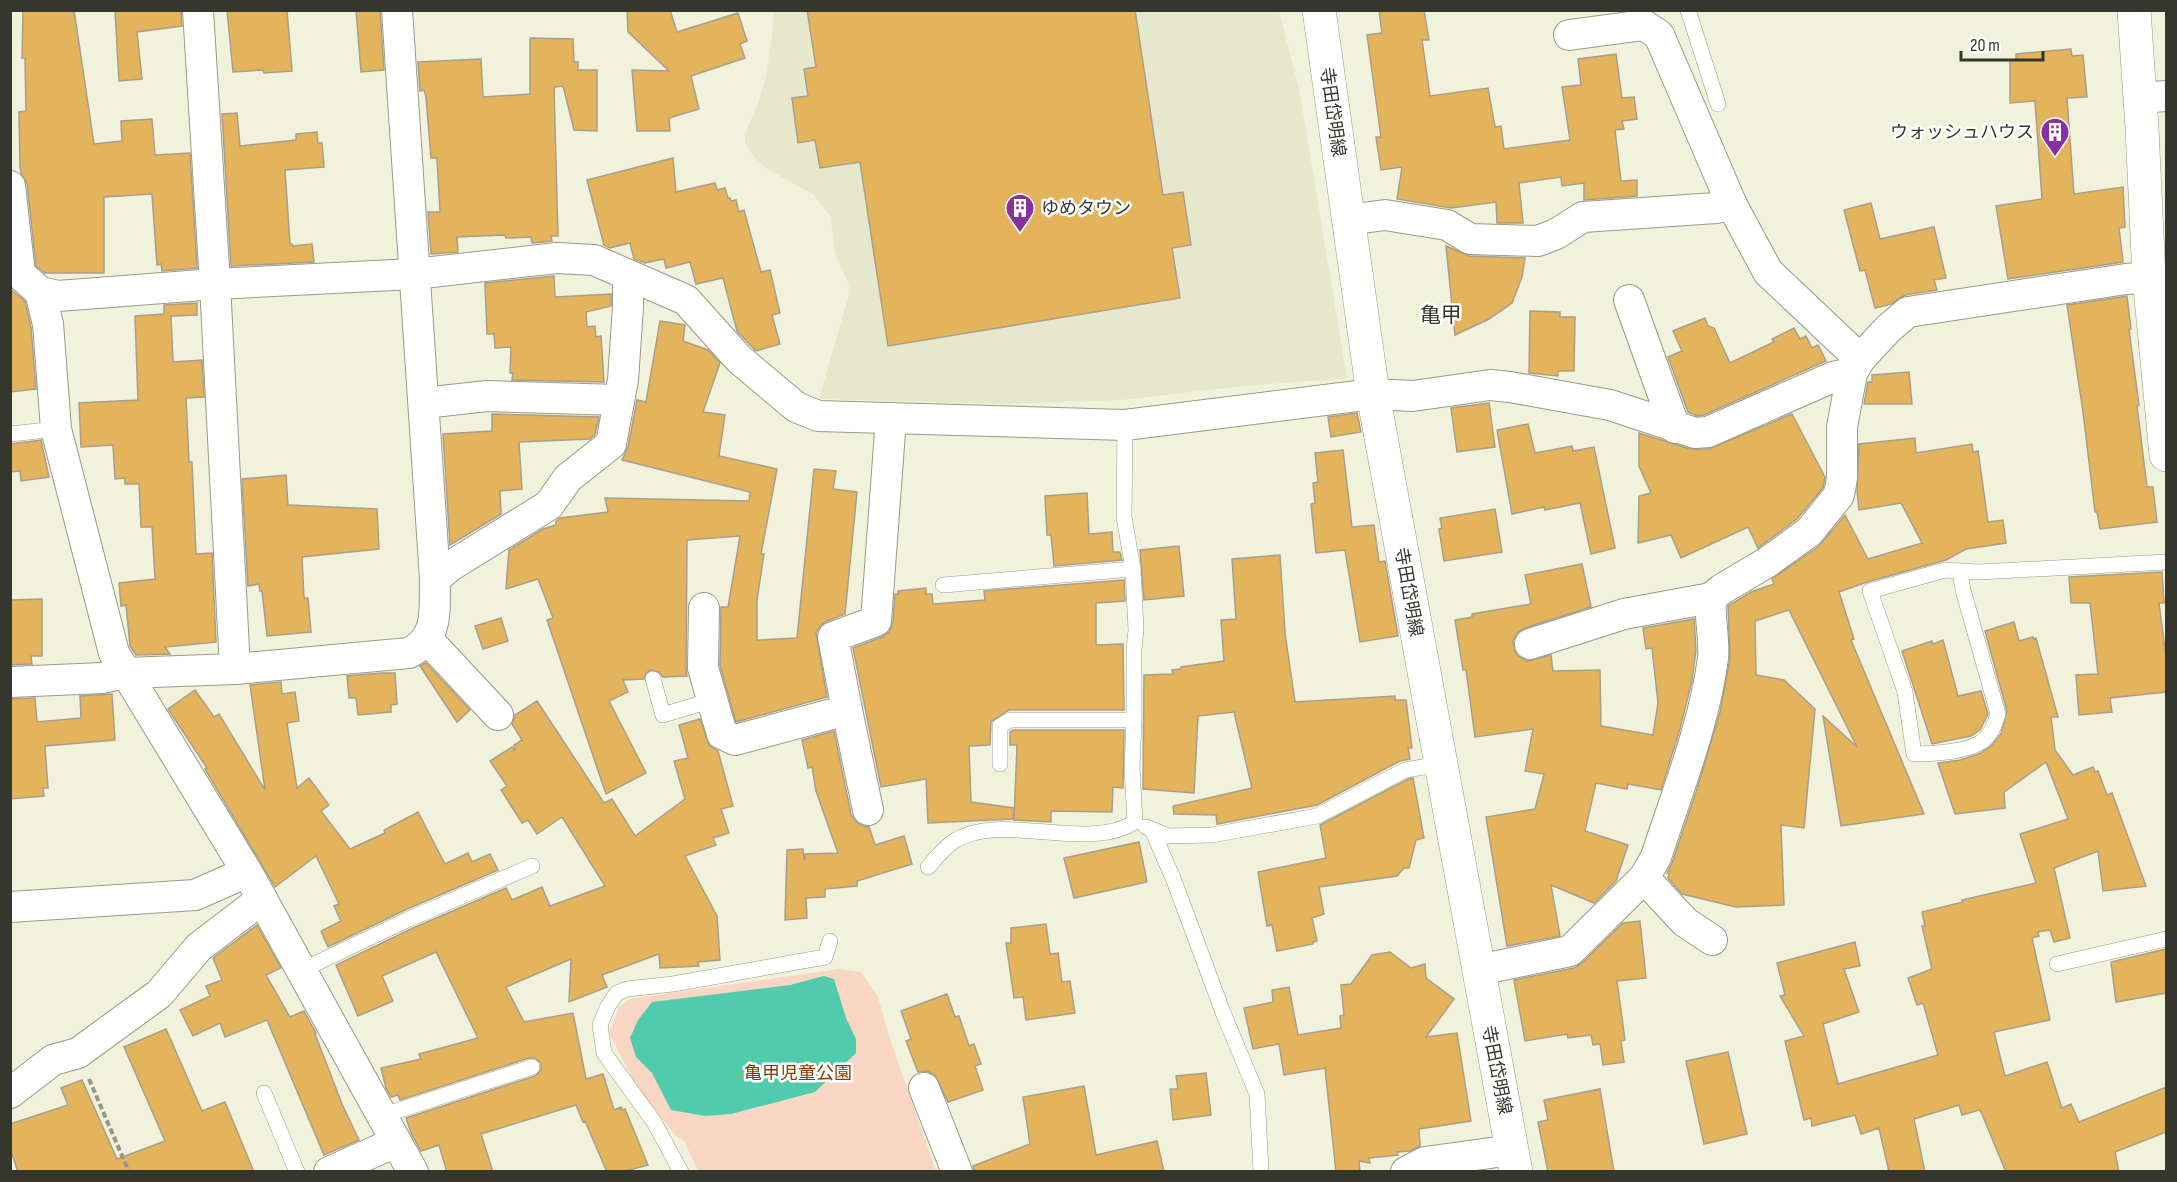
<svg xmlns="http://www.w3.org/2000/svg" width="2177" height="1182" viewBox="0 0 2177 1182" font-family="'Sofia Sans Condensed','Noto Sans JP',sans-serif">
<rect width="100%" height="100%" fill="#f0f2db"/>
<path fill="#e5e8ca" d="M774 11H1279L1299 89 1347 378 1244 386 1121 400 1002 404 819 399 848 298 849 285 835 253 831 217 813 194 769 170 754 157 745 143V134L757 106 766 77 773 27Z"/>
<path fill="#f8d6c3" d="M839 969 861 972 878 997 890 1039 936 1171H698L684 1141 677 1137 650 1105 631 1076 609 1033 619 1007 630 999Z"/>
<path fill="#50ccac" d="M824 976 834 979 846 1018 856 1039V1053L815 1092 731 1114 705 1116 671 1110 652 1073 636 1057 630 1038 638 1020 652 1002 790 985Z"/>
<g fill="#e3b45b" stroke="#aa9e8b" stroke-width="1.5">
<path d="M23 10H74L94 144 122 141 121 121 152 119 155 155 190 153 197 268 162 271 161 264 157 265 152 194 104 197V273H45L36 266 27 184 21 173 20 167 19 112 26 111 25 58H22Z"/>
<path d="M115 10H181L182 26 137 32 142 79 119 81Z"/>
<path d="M227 10H287L292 71 264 73 263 70 233 72Z"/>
<path d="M356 10H380L384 70 361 72Z"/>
<path d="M627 10H670L677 32 738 13 747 41 740 44 745 58 691 76 699 109 669 118 670 131H637L632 70 669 71 628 32Z"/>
<path d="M807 10H1135L1163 195 1183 192 1191 245 1172 248 1180 298 888 346 860 162 820 168 815 140 798 143 792 98 808 96 804 69 816 67Z"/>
<path d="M1379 10H1424L1429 40H1422L1430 96 1488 88 1495 127 1501 126 1504 149 1570 140 1562 87 1581 85 1578 59 1616 54 1622 98 1634 97 1637 119 1622 121 1624 129 1615 130 1621 181 1637 180V196L1584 200V183L1562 186 1561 177 1519 183 1523 223H1497L1496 202 1451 208 1397 199 1402 167 1381 170 1376 137H1381L1367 35 1382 33Z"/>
<path d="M530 38 573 39 574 62H578V70H597V131L574 130 563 86 554 87 558 236H551L552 241 532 243 531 237 506 238 505 235 457 237 458 252 431 254 428 212H440L437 158H431L426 97 424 90 420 91 418 62 481 59 483 97 530 94Z"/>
<path d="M2071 49 2072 56 2083 55 2087 97 2067 98 2074 194 2123 187 2125 227 2119 228 2123 262 2008 279 1996 206 2042 199 2035 101 2010 103V61L2016 60V54Z"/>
<path d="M237 113 240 146 296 140V134L317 132 318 143H322L324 167 285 170 290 244H292V246L312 244 314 262 231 266 222 114Z"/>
<path d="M673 158 676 192 715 183 717 190 725 188 728 198H730L731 201 736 200 739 212 744 210 761 272 770 270 780 313 772 315 780 344 756 351 737 331 723 278 696 284 690 262 666 268 664 259 645 263 634 259 630 243 610 248 604 245 587 180Z"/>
<path d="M1871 203 1880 239 1934 227 1946 278 1934 280 1937 290 1905 295 1891 304 1875 308 1865 270 1860 271 1844 210Z"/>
<path d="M1446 246 1469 256 1525 258 1522 277 1512 303 1489 319 1455 335Z"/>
<path d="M554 276 555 297 611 294V306L586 312 587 327 595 326 596 337 601 336 604 382 512 380 513 373H510L511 347 495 348 494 334H487L485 283Z"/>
<path d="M10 289 25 301 31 327 36 389 10 392Z"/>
<path d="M2127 296 2131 329 2129 330 2139 405 2137 406 2147 487H2153L2157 522 2100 529 2097 512H2095L2083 412 2067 305Z"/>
<path d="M197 303V315L171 316 173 362 202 360 204 397 186 398 189 462H192L196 554 212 553 216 642 165 647 170 654 136 655 130 646 126 605 121 606 119 583 155 579 152 527H141L139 484H125V478L115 479 113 445 81 447 79 403 138 400 135 316 164 314V305Z"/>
<path d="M1530 311 1560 312V317H1575L1574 371H1558V376L1529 373Z"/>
<path d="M1705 318 1708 326 1714 328 1730 363 1774 342 1772 339 1794 328 1800 339 1806 336 1812 348 1818 345 1826 361 1704 415 1697 416 1688 412 1668 357 1682 351 1673 331Z"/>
<path d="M660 321 685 325 683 341 708 350 720 363 703 412 725 415 719 456 777 469 761 554H764L757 600V640L797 638 814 469 836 471 833 489 857 492 845 614 827 621 820 626 816 633 827 697 736 722 720 666 721 607H728L740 536 687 540 686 668 687 676 663 677 659 672 651 670 646 673 644 679 623 680 628 692 609 701 646 773 606 794 547 620 553 618 538 579 506 589 509 550 543 529 556 525V521L560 518 608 512 605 498 749 501 750 492 622 460 628 447 637 400 646 402Z"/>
<path d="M1909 372 1912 404H1864L1868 382H1872V375Z"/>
<path d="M1489 403 1495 447 1457 452 1451 408Z"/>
<path d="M1357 413 1361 432 1331 437 1328 417Z"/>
<path d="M492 414 599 417 595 434 590 439 519 442 522 489 500 491 501 514 450 545 443 434 492 431Z"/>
<path d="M1792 414 1825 477 1823 488 1797 519 1758 548 1748 527 1681 558 1671 535 1638 543 1639 496 1651 493 1639 466V433L1690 449H1709Z"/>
<path d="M1528 424 1535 453 1572 446 1573 451 1594 447 1615 548 1591 554 1580 503 1545 510 1544 507 1512 514 1497 430Z"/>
<path d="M1915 438 1916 453 1972 444 1973 452 1978 451 1988 522 2003 520 2006 543 1966 549 1946 560 1867 582 1839 592 1854 639 1851 640 1924 814 1841 826 1823 716 1857 747 1789 610 1755 621 1756 675 1784 680 1815 709 1804 828 1781 825 1784 905 1736 907 1682 894 1668 878 1669 874 1667 873 1672 863 1697 789 1720 712 1730 659 1728 606 1751 592 1774 584 1772 579 1819 546 1845 515 1868 559 1922 543 1901 503 1859 510 1857 490 1859 444Z"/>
<path d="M41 440 49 477 21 481 20 471 10 472V444Z"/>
<path d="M1343 450 1352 527 1374 525 1379 562 1385 561 1398 636 1360 642 1345 550 1316 553 1311 504 1315 503 1313 483 1318 482 1315 453Z"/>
<path d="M286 475 288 505 377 509 379 549 302 557 304 598H308L311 632 267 636 262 591H260L259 584 248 586 242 479Z"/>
<path d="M1087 493 1089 534 1112 532 1113 552H1120L1122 560 1054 566 1051 535H1047L1045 496Z"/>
<path d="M1495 509 1502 552 1444 561 1439 529 1442 528 1440 518Z"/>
<path d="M1179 546 1184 596 1144 600 1140 550Z"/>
<path d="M1280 555 1285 633 1295 702 1395 696V700H1406L1412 748H1408L1410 759 1400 761 1317 805 1217 824 1216 815 1174 814 1173 806 1252 788 1234 712 1198 716 1194 793 1143 789 1144 675 1173 674 1172 670 1181 669V667L1224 661 1221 620 1236 619 1232 559Z"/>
<path d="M1582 564 1591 607 1525 628 1518 632 1513 641 1514 650 1518 656 1527 661 1551 655 1553 671 1600 670 1601 726 1653 735 1658 703 1652 648 1646 649 1643 628 1694 619 1696 650 1692 680 1680 729 1661 790 1628 784 1627 789 1596 783 1585 831 1628 845 1616 881 1594 903 1551 885 1560 936 1507 946 1486 817 1535 809 1544 774 1525 771 1533 729 1475 737 1466 670H1463L1455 620 1472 617V614L1531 604 1525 575Z"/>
<path d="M2162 572 2164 603H2159L2166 657V692L2110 698 2112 712 2079 715 2076 675 2098 674 2090 603H2071L2069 577Z"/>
<path d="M1124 580 1125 601 1096 603V645L1123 644 1124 710H1009L991 722 990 745 969 746 971 802 1014 808 1013 819 928 823 926 779 881 787 853 648 882 637 889 632 893 622 895 594H898V591L926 588V594H932L933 604 985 600 984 591Z"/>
<path d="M42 599V656H31L32 664 10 665V600Z"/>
<path d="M501 618 508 641 483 649 475 626Z"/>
<path d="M2014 622 2019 641 2033 637 2034 639 2036 638 2058 717H2051L2055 750 2073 775 2093 767 2095 772 2098 771 2107 795 2112 793 2146 886 2103 891 2098 851 2054 868 2070 938 2054 942 2050 930 2038 932 2039 936 2032 938 2050 1020 1994 1032 2005 1076 2047 1062 2062 1108 2071 1104 2079 1122 2166 1087V1132L2115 1152 2119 1172H2006L1981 1112 1979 1110 1962 1115 1959 1105 1914 1119 1925 1172H1889L1879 1128 1861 1134 1855 1115 1812 1126 1811 1118 1804 1120 1785 1041 1804 1036 1780 996 1785 995 1777 963 1855 942 1860 966 1844 969 1859 1012 1823 1024 1838 1084 1938 1055 1923 1003 1917 1005 1908 978 1932 969 1922 926H1925L1922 912 1963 902 1962 900 2036 883 2020 834 2068 819 2046 762 2004 792 2005 808 1955 814 1938 763 1960 760 1979 754 1991 746 2001 734 2007 711 1985 631Z"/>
<path d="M1943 640 1958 696 1981 691 1988 714 1980 730 1971 736 1932 744 1902 651 1932 641 1933 644Z"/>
<path d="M426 663 470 710 457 722 420 666Z"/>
<path d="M382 673H395L397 704 391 705V712L358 715 356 698H349L347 676Z"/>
<path d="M281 682 282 694 295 692 299 721 287 723 297 788 309 778 329 805 321 811 350 849 385 833 384 830 418 812 445 864 468 853 472 862 490 854 498 870 405 910 328 947 321 931 341 921 334 906 339 904 316 856 275 887 205 769 207 768 168 709 195 690 214 717 219 714 265 790 250 685Z"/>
<path d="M112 694 115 740 45 746 48 788H43L44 796 10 799V699L35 698 37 722 81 718 80 696Z"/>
<path d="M537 701 604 803 612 799 635 836 685 799 674 761 688 758 679 725 700 719 709 745 718 751 733 806 721 809 729 833 713 838 716 845 685 856 717 916 720 960 698 962 699 966 660 968 659 954 602 975 607 987 569 1002 571 959 506 987 524 1022 573 1013 586 1079 603 1074 614 1110 621 1107 622 1110 625 1109 648 1165 622 1172H607L585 1121 583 1122 576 1105 481 1134 493 1172H447L439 1145 421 1151 411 1133 406 1118 535 1076 541 1070V1063L535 1058H529L400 1100 398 1095 391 1097 386 1088 381 1068 421 1059 419 1054 478 1038 436 952 382 976 393 1001 358 1016 336 965 413 928 506 888 512 900 542 887 550 906 605 886 562 817 537 834 528 820 522 823 501 790 507 786 490 761 512 747 515 751 514 745 522 740 512 724 515 715Z"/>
<path d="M1013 730H1124L1123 788 1113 787 1112 812 1051 811V822L1014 820 1017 745H1010V732Z"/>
<path d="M834 731 851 814 855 821 862 826 869 827 875 845 904 836 912 864 857 881V886L825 889V897L806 898 807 918 785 920 787 850 803 849 804 859H805V854L838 853 816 791 812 767 808 768 802 740Z"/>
<path d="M1413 778 1424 838 1416 840 1409 868H1404L1397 876 1319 887 1324 914 1312 918 1317 941 1313 942V944L1277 951 1272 925 1267 926 1258 872 1326 858 1320 825 1408 779Z"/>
<path d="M1139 842 1147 882 1074 898 1064 858Z"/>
<path d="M1640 921 1646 978 1617 981 1625 1040 1621 1041 1624 1062 1603 1065 1600 1044 1593 1045 1591 1035 1568 1038 1567 1034 1525 1041 1514 980 1574 968 1582 963 1623 923Z"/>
<path d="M1046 924 1050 954 1058 953 1062 982 1070 981 1075 1013 1026 1020 1023 997 1014 998 1006 943H1011V928Z"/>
<path d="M257 925 281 968 266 975 290 1017 304 1011 316 1033 315 1034 342 1104 359 1140 324 1155 267 1020 225 1037 220 1023 193 1036 180 1010 210 996 206 986 222 980 213 958Z"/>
<path d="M2166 949V993L2116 1002 2111 962Z"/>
<path d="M1390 952 1411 968 1425 964 1426 978 1454 999 1426 1037 1457 1033 1471 1121 1419 1129 1420 1146 1410 1151 1397 1152 1398 1155 1369 1158 1370 1163 1359 1161 1360 1172H1336L1325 1068 1284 1075 1279 1044 1253 1049 1244 1008 1273 1002 1272 990 1289 987 1298 1035 1341 1028 1340 1016 1344 1015 1341 985 1351 984 1372 955Z"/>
<path d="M947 994 955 1017 959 1016 969 1046 974 1044 981 1064 975 1066 983 1090 948 1102 935 1075 927 1071 918 1072 906 1041 911 1039 901 1011Z"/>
<path d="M166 1029 202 1111 225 1102 254 1172H18L10 1148V1124L68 1105 61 1088 82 1080 117 1159 165 1141 124 1047Z"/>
<path d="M1728 1052 1747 1134 1704 1144 1686 1061Z"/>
<path d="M1206 1073 1211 1115 1173 1120 1170 1089H1178L1176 1076Z"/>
<path d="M1084 1086 1096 1155 1157 1141 1164 1172H974L973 1166 1030 1144 1023 1097Z"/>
<path d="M1600 1089 1614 1172H1548L1538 1122 1548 1120 1544 1100Z"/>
</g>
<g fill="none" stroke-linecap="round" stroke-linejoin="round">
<g stroke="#999b85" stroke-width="16">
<g id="lane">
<path d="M1688 10 1718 104"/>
<path d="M1125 425 1124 517 1133 569 1136 630 1134 649V720"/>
<path d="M10 434 56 429"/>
<path d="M1960 572 1963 590 1998 714C1995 724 1991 736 1981 742 1967 752 1931 754 1914 754L1905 692 1870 591 1945 570 1979 572 2166 562"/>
<path d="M943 585 1133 569"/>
<path d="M653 679 663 715 712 700"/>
<path d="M1146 827 1168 836 1212 835 1317 816 1405 770 1441 764"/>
<path d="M1152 830 1173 878 1224 1015 1257 1094 1261 1172"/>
<path d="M928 867C936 858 945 847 954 841 1002 811 1087 853 1135 822L1132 767 1134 720H1010L1000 726V764"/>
<path d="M2057 964 2166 939"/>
<path d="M302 970 409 919 532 866"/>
<path d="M264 1093 297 1172"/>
<path d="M381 1116 532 1067"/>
<path d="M681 1172 654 1122 604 1053 600 1025 608 1006 617 993 627 989 673 984 825 957 830 941"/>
</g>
</g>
<g stroke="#999b85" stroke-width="32">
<g id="street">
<path d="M198 10 215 284 235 669"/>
<path d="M397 10 435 579"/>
<path d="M1569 35 1644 25 1659 35 1732 205 1768 272 1860 359"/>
<path d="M2140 98 2166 96"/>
<path d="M10 186 20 274 40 292 58 296 215 284 414 274 557 258 594 260 686 300 739 359 796 407 818 416 1125 425 1373 394 1413 396 1490 385 1510 387 1610 405 1695 433 1708 432 1833 377 1852 373"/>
<path d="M1348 220 1385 215 1447 225 1470 239 1538 241 1556 234 1583 217 1716 208 1732 205"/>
<path d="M40 292 48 324 56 429 114 653 247 872 413 1172"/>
<path d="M1629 300 1675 428"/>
<path d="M424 403 487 396 619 400"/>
<path d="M704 608 703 668 722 734 735 740 847 710 833 637 876 621 891 418"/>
<path d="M428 640 498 715"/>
<path d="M1530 644 1624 614 1711 598"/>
<path d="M10 682 102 678 125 673 235 669 409 653C440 637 434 610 435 579L449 567 549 505 568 478 611 444 623 380 628 307V276"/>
<path d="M847 710 868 810"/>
<path d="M1644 878 1685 922 1712 940"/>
<path d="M10 907 195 895 247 872"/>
<path d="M1479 970 1570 951 1644 878 1656 857C1677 792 1704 726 1713 658 1715 639 1709 618 1711 598L1722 589 1766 563 1809 532 1839 495 1842 478V427L1852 373 1860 359 1889 328 1908 312 2126 279 2149 277"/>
<path d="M924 1088 957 1172"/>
<path d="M10 1093 53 1060 78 1053 159 994 199 947 262 899"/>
<path d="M329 1172 396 1142"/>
<path d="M1406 1172 1425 1162 1512 1150"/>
</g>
</g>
<g stroke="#999b85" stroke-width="34">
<g id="secondary">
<path d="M1319 10 1373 394 1516 1172"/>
<path d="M2134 10 2142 128 2149 277 2166 455"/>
</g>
</g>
<path stroke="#969787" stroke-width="4" stroke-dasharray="6 3" stroke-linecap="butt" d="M89 1079 129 1172"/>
<use href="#lane" stroke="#fff" stroke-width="15"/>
<use href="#street" stroke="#fff" stroke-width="30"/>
<use href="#secondary" stroke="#fff" stroke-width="33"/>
</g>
<defs>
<g id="building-pin" transform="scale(1.5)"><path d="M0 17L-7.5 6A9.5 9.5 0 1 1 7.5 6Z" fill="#88309d" stroke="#fff"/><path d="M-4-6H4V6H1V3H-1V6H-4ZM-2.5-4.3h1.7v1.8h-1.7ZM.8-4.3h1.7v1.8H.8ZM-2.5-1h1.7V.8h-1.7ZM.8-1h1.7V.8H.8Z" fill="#fff"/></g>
</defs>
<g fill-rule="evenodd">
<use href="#building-pin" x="2055" y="132"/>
<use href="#building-pin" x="1020" y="208"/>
</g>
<g text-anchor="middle" stroke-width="5" stroke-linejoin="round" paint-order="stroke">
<g font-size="18" fill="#35362d" stroke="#fff">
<text transform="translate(1333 112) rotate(82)" y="6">寺田岱明線</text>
<text transform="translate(1409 592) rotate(80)" y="6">寺田岱明線</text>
<text transform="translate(1497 1070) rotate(79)" y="6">寺田岱明線</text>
</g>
<g font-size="18" fill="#35362d" stroke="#fff" text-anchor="end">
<text x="2034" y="138">ウォッシュハウス</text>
<text x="1041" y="214" text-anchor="start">ゆめタウン</text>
</g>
<g font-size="18" fill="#883d00" stroke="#fff">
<text x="798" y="1079">亀甲児童公園</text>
</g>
<g font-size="21" fill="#35362d" stroke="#fff">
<text x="1441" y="322">亀甲</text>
</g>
</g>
<rect width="2177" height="1182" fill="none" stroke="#35362d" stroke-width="24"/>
<path d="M1961 51v9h82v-9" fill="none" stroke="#35362d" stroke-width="3"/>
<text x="1970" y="51" font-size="18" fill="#35362d" stroke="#ffffff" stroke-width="4.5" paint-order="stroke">20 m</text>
</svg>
